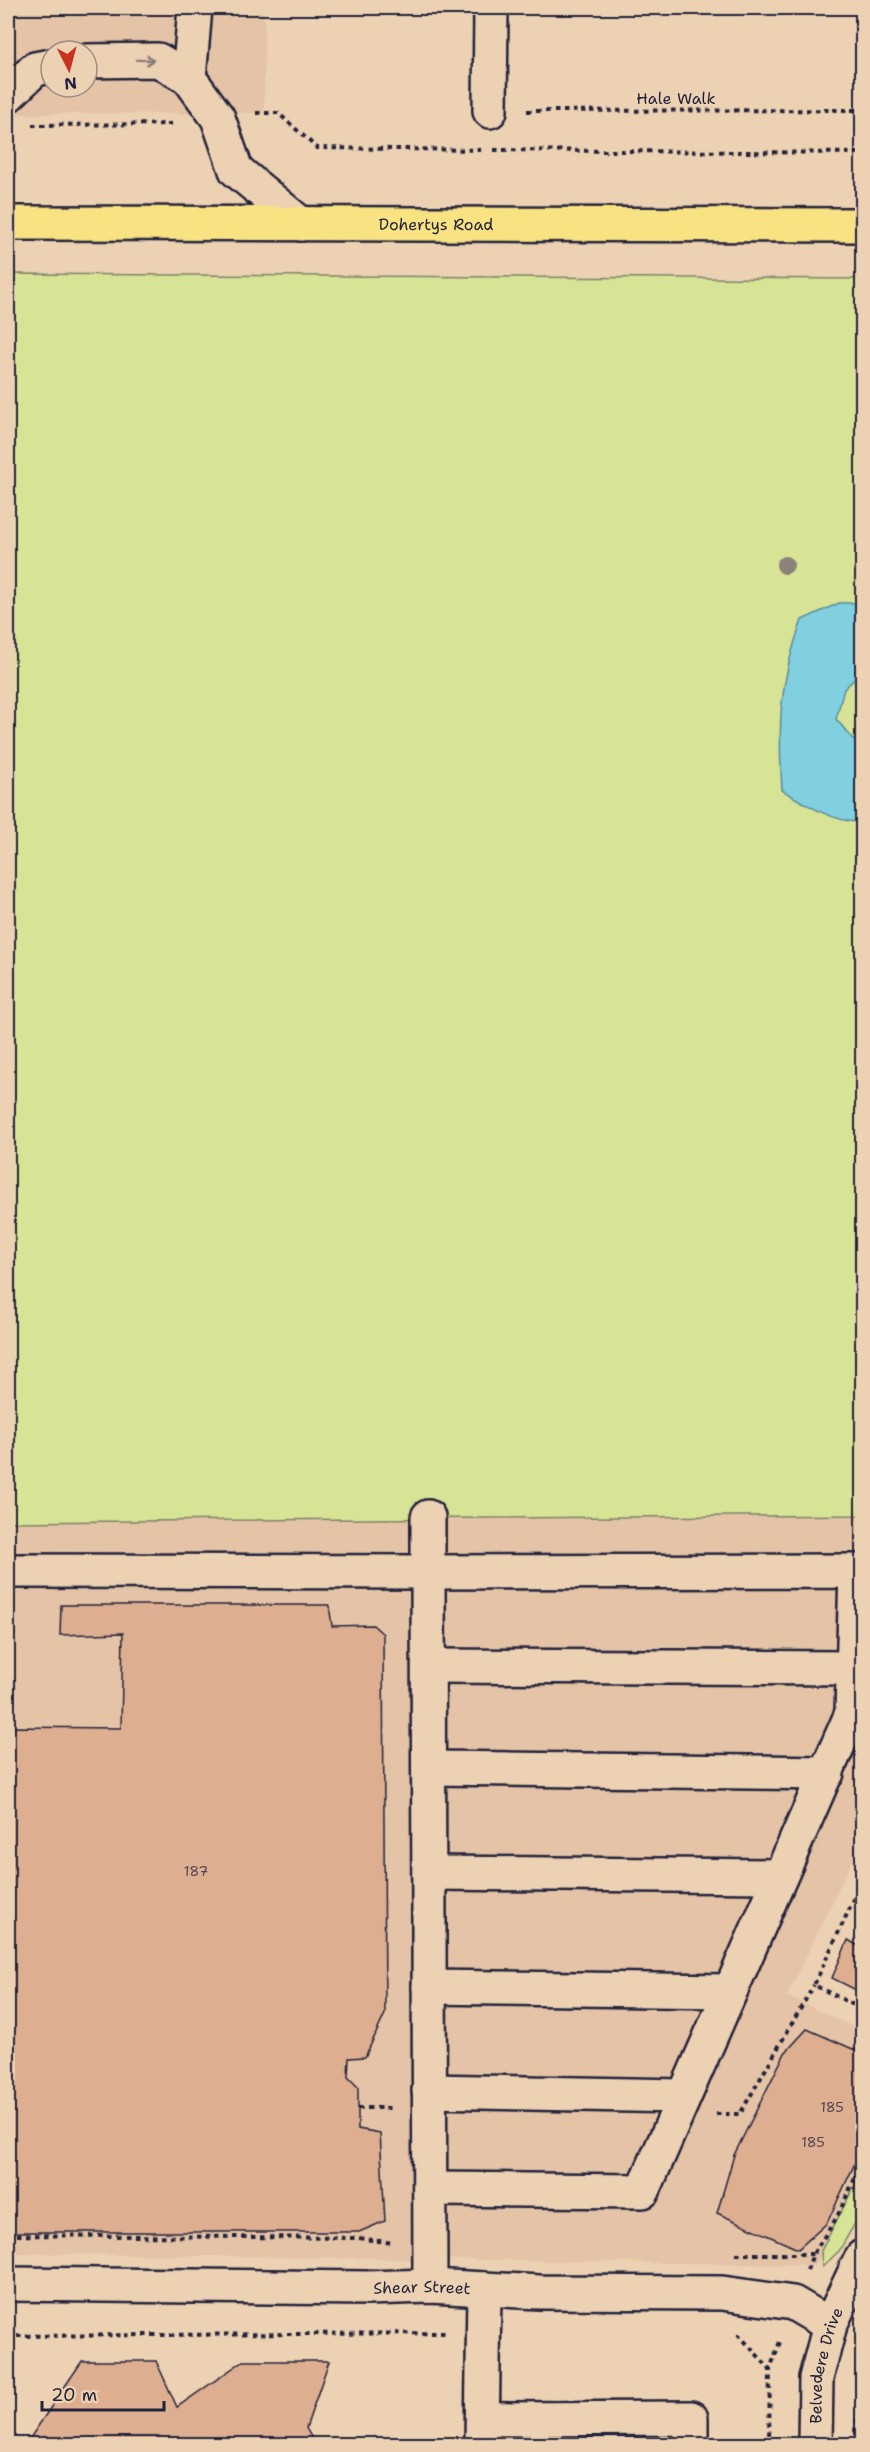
<svg xmlns="http://www.w3.org/2000/svg" width="870" height="2452" viewBox="0 0 870 2452" font-family="'Shantell Sans',sans-serif">
<rect width="100%" height="100%" fill="#ecd1b3"/>
<filter id="ink" filterUnits="userSpaceOnUse"><feTurbulence type="fractalNoise" baseFrequency=".0167" numOctaves="2"/><feDisplacementMap in="SourceGraphic" scale="12" xChannelSelector="R" yChannelSelector="G"/><feConvolveMatrix kernelMatrix="1 2 1 2 8 2 1 2 1" color-interpolation-filters="sRGB"/></filter>
<g filter="url(#ink)">
<g fill="#e4c3a6" fill-rule="evenodd">
<path d="M8 8H264V113L8 114ZM51 51H87V87H51Z"/>
<path d="M862 1515V1840L787 1996 862 2031V2186L815 2265 8 2253V1521Z"/>
</g>
<g fill="#d7e395" stroke="#7c8268" stroke-width="1.5">
<path d="M8 274 862 279V1515L8 1522Z"/>
<path d="M862 2171V2211L839 2251 822 2267 821 2251Z"/>
</g>
<path fill="#81d0df" stroke="#5b8a9d" stroke-width="1.5" d="M839 603H862V675H859L844 689 836 719 853 739 862 741V822C835 823 805 804 782 790 778 724 779 683 802 620Z"/>
<g fill="#deae90" stroke="#22223b" stroke-width="1.5">
<path d="M61 1605H329L332 1626 373 1625 383 1634 385 2014 365 2057 349 2058 348 2077 358 2087V2129L380 2133 385 2221 359 2232H8V1727L121 1728 123 1633 60 1635Z"/>
<path d="M848 1940 862 1948V1993L832 1978Z"/>
<path d="M807 2029 862 2053V2148L827 2223 798 2249 717 2213 734 2155 785 2053Z"/>
<path d="M82 2361H156L177 2407 243 2361H329L306 2428 315 2444H26Z"/>
</g>
<g fill="none" stroke-linecap="round" stroke-linejoin="round">
<g stroke="#22223b" stroke-width="38">
<g id="minor">
<path d="M87 61 158 60 189 78 218 118 236 170 301 224"/>
<path d="M189 78 195 8"/>
<path d="M8 95 35 69 51 66"/>
<path d="M490 111 491 8"/>
<path d="M428 1517V1572L856 1571 852 1713 643 2191 430 2189"/>
<path d="M8 1571 428 1572 430 2286"/>
<path d="M430 1666 854 1668"/>
<path d="M430 1768 827 1773"/>
<path d="M429 1873 780 1876"/>
<path d="M429 1987 729 1991"/>
<path d="M429 2091 683 2096"/>
<path id="s1" d="M8 2284 367 2288 430 2286 540 2292 722 2293 793 2303 830 2325"/>
<path d="M483 2419 691 2418V2444"/>
<path d="M482 2444 484 2289"/>
<path id="s2" d="M815 2444 816 2378 830 2325 862 2257"/>
</g>
</g>
<g stroke="#22223b" stroke-width="38">
<g id="major">
<path id="s3" d="M8 223 862 225"/>
</g>
</g>
<g stroke="#22223b" stroke-width="4" stroke-dasharray="4.5 4.5" stroke-linecap="butt">
<path d="M527 111 862 110"/>
<path d="M256 113H278L317 148 484 150"/>
<path d="M32 125 177 124"/>
<path d="M494 150 862 153"/>
<path d="M862 1882 814 1985 862 2009"/>
<path d="M358 2108H394"/>
<path d="M716 2114H740L814 1985"/>
<path d="M8 2235 358 2238 393 2243"/>
<path d="M736 2254H813"/>
<path d="M807 2270 813 2254 837 2217 862 2163"/>
<path d="M738 2334 770 2369"/>
<path d="M8 2336 447 2333"/>
<path d="M855 2432 862 2386"/>
<path d="M769 2444 770 2369 781 2339"/>
</g>
<use href="#minor" stroke="#ecd1b3" stroke-width="33"/>
<use href="#major" stroke="#f8e281" stroke-width="33"/>
</g>
<circle fill="#8c8178" cx="785" cy="565" r="9"/>
<defs><path id="oneway-shaft" d="M-6 0H5M1.5-3L5.5 0L1.5 3" fill="none" stroke-width="1.6" stroke-linecap="round" stroke-linejoin="round" transform="scale(1.5)"/></defs>
<use stroke="#877a77" href="#oneway-shaft" transform="translate(145 60) rotate(1)"/>
</g>
<g text-anchor="middle" stroke-width="4.5" stroke-linejoin="round" paint-order="stroke">
<g font-size="14" fill="#514550">
<text x="196" y="1876">187</text>
<text x="832" y="2112">185</text>
<text x="813" y="2147">185</text>
</g>
<g font-size="16" fill="#22223b" stroke="#ecd1b3">
<text x="676" y="104">Hale Walk</text>
<text dy="6" stroke="none"><textPath href="#s3" startOffset="428">Dohertys Road</textPath></text>
<text dy="6" stroke="none"><textPath href="#s1" startOffset="414">Shear Street</textPath></text>
<text dy="6" stroke="none"><textPath href="#s2" startOffset="80">Belvedere Drive</textPath></text>
</g>
</g>
<rect width="870" height="2452" fill="none" stroke="#ecd1b3" stroke-width="30"/>
<rect x="15" y="15" width="840" height="2422" fill="none" stroke="#22223b" stroke-width="2" filter="url(#ink)"/>
<g transform="translate(69 69) rotate(174)"><circle r="28" fill="#ecd1b3" stroke="#9b8b83" stroke-width="1.5"/>
<path d="M0-4.5L10 22L0 15L-10 22Z" fill="#c8321e"/>
<text y="-9" font-size="16" font-weight="bold" text-anchor="middle" fill="#22223b">N</text>
</g>
<path d="M42 2401v9h122v-9" fill="none" stroke="#22223b" stroke-width="3"/>
<text x="51" y="2401" font-size="18" fill="#22223b" stroke="#ecd1b3" stroke-width="4.5" paint-order="stroke">20 m</text>
</svg>
